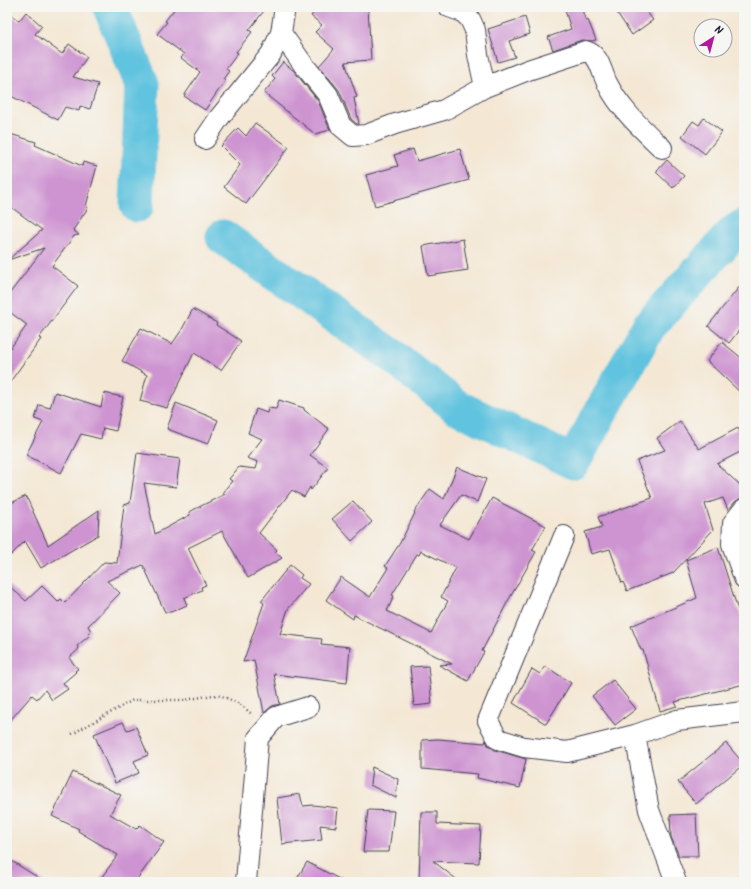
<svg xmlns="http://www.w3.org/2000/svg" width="751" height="889" font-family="Kalam,sans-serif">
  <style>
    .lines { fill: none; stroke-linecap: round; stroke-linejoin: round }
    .river { stroke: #61c3df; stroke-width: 35 }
    .building { fill: #ce94d1; fill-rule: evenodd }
    .minor-casing { stroke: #424052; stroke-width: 22 }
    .path { stroke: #424052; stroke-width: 2.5; stroke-dasharray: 1 3; stroke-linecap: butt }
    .minor { stroke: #fff; stroke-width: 20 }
  </style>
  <rect width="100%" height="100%" fill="#f6f6f2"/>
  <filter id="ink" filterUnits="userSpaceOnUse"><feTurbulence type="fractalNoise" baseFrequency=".025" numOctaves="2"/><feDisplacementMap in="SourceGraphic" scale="8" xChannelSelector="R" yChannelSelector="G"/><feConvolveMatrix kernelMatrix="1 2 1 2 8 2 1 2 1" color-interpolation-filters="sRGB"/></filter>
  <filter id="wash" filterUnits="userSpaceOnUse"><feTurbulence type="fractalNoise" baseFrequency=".012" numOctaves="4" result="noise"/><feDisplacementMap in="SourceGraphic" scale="16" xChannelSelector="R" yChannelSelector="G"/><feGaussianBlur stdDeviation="0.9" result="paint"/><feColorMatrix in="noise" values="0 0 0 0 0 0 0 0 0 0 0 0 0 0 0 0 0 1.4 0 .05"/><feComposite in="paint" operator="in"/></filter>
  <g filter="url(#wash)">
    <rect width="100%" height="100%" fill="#f4e8d5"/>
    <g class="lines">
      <!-- river -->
      <path class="river" d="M 110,7 L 142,84 L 137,205
        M 223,237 L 391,355 L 457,407 L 573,462 L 649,326 L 734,232 L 744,226"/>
    </g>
    <g id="blocks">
      <!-- building -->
      <path class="building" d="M 176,7 L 267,7 L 249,30 L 252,32 L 236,52 L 238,53 L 226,69 L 229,71 L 223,79 L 225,81 L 205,110 L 184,96 L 200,72 L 181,58 L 184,54 L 157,34 L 167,22 L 165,21 Z
        M 318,7 L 368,7 L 371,60 L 345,62 L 357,97 L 354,98 L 359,124 L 357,124 L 351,119 L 339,90 L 319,66 L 334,49 L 315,32 L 322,25 L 311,16 Z
        M 564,7 L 581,7 L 586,21 L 588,20 L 596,40 L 592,41 L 582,40 L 553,50 L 548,37 L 571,29 Z
        M 613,7 L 643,7 L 653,20 L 632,35 Z
        M 7,12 L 19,21 L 26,12 L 42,26 L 35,34 L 62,54 L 69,44 L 87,57 L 73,77 L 98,84 L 90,109 L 80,106 L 79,111 L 65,107 L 58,120 L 7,94 Z
        M 525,17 L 530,34 L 509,41 L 515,57 L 498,62 L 488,29 Z
        M 283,62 L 294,71 L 318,101 L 330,130 L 315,134 L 264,93 L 275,79 L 272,76 Z
        M 704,118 L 722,132 L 705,154 L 682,136 L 693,121 L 699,125 Z
        M 255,123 L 289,147 L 246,204 L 224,187 L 240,165 L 221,146 L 238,128 L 246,136 Z
        M 7,133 L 36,142 L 35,145 L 82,166 L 83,162 L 97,166 L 86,206 L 88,208 L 73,230 L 79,235 L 74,236 L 52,266 L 78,286 L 39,338 L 41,339 L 7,386 L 7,353 L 27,325 L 7,310 L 7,297 L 44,248 L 8,260 L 42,230 L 7,204 Z
        M 413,149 L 417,161 L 460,149 L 469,180 L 375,206 L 366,175 L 398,166 L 394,155 Z
        M 667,160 L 684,176 L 673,188 L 656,172 Z
        M 463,239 L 468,270 L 428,276 L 423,246 Z
        M 744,281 L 744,324 L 729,343 L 708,326 Z
        M 193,309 L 217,323 L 216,325 L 241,341 L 221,370 L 194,353 L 167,408 L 140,401 L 147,375 L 122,361 L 141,328 L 172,344 L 181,331 Z
        M 722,342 L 744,360 L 744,396 L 707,361 Z
        M 55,392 L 101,407 L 104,393 L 123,397 L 116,431 L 103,428 L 101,439 L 81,434 L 61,473 L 26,455 L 43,422 L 35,419 L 39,405 L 50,408 Z
        M 279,400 L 304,408 L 304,410 L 329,429 L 310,455 L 328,468 L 311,490 L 310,487 L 304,497 L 292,490 L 259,533 L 277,550 L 275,552 L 282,558 L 248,578 L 222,531 L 188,548 L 206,585 L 201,587 L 202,590 L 184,598 L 187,605 L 171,612 L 165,612 L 143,565 L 107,581 L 120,593 L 88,626 L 91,631 L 88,633 L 90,635 L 77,646 L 79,649 L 69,658 L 78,669 L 75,671 L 76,672 L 63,683 L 68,689 L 52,700 L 45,690 L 37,699 L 32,695 L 7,724 L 7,584 L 26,601 L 42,586 L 58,602 L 61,599 L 65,603 L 104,562 L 117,563 L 124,505 L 130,503 L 137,453 L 180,459 L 176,487 L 144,483 L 155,534 L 190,515 L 189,512 L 225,494 L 222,493 L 232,481 L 229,479 L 239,467 L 256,469 L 258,462 L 247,458 L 262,439 L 248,433 L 256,409 L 267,413 L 268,408 L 276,409 Z
        M 176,403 L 218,420 L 208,444 L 167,429 Z
        M 680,421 L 699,449 L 738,428 L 744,439 L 744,450 L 717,464 L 744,489 L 744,496 L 735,502 L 728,510 L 723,498 L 705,504 L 713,530 L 673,573 L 627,591 L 623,582 L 622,583 L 610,549 L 591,554 L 585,532 L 602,527 L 598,517 L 652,498 L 637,461 L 665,450 L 657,438 Z
        M 457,467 L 486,479 L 477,502 L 461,495 L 440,525 L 469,539 L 492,498 L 546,526 L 532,550 L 536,552 L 508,601 L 482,651 L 484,652 L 468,681 L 439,665 L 452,664 L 354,615 L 353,619 L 326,600 L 341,577 L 370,597 L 388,568 L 385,566 L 400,543 L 415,513 L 414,512 L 430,489 L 444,499 ZM 421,551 L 456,568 L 441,597 L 448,601 L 431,633 L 387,611 L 394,596 L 392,595 L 417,554 L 419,555 Z
        M 26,496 L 48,545 L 99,510 L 98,535 L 41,568 L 25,541 L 7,559 L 7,505 Z
        M 353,501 L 372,522 L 352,541 L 332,519 Z
        M 718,547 L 737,607 L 744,622 L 744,684 L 675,702 L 677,706 L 660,711 L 643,650 L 641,650 L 631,626 L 697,598 L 686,560 Z
        M 290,565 L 302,575 L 300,578 L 309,584 L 288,609 L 280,634 L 322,639 L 321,644 L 350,647 L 347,683 L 274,674 L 280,704 L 272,706 L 264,713 L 254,660 L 243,662 L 264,603 L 261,601 Z
        M 428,666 L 432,704 L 414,706 L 410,667 Z
        M 545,666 L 571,683 L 546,724 L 513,703 L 532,669 L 540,674 Z
        M 613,680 L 636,709 L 615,725 L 592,696 Z
        M 123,722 L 127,730 L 136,727 L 148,755 L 134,761 L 139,773 L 115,783 L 94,734 Z
        M 438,739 L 485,743 L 486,740 L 488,745 L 495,750 L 526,759 L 520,788 L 477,778 L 478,774 L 422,769 L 422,740 Z
        M 726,743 L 744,764 L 696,804 L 678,782 Z
        M 372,767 L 398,779 L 396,798 L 370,785 Z
        M 73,772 L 121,795 L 110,814 L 136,829 L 140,825 L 164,842 L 135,882 L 98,882 L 118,855 L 78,831 L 79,829 L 52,816 Z
        M 300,794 L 303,806 L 313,805 L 338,808 L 336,827 L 320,825 L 322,840 L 282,844 L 277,798 Z
        M 368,810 L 394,811 L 389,852 L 363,852 Z
        M 421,812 L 437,812 L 437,824 L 481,826 L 479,863 L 433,861 L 460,882 L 419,882 Z
        M 696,814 L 698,856 L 679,856 L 671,837 L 670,815 Z
        M 7,858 L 45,882 L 7,882 Z
        M 307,862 L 345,882 L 295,882 Z"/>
    </g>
  </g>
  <g filter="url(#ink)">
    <use href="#blocks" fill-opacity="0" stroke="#424052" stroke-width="1"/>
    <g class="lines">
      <!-- minor casing -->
      <g class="minor-casing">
        <path id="minor" d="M 449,7 L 463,12 L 470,19 L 475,30 L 478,55 L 485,87
          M 281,33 L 303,64 L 328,95 L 341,126 L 353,136 L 366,135 L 395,124 L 444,110 L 485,87 L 528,70 L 586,51 C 600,55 601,71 607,83 C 620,109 641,128 662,148
          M 205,139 L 219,118 L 271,54 L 281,33 L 285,7
          M 744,509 L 733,523 L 732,544 L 744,578
          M 564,536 L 488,721 L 498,739 L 524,747 L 567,752 L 635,735
          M 246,882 L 258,738 L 276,717 L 308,707
          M 676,882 L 649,810 L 635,735 L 677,720 L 744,712"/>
      </g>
      <!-- path -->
      <path class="path" d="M 72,734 L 133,700 L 185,700 L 213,695 L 222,696 L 240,704 L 253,715"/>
      <!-- minor -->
      <use href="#minor" class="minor"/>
    </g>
  </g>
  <!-- margin -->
  <rect width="751" height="889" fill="none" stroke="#f6f6f2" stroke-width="24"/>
  <!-- north arrow -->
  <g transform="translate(713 38) rotate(36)"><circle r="19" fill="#f6f6f2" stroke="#a1a1a9"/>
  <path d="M0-3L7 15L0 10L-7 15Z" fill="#b5179e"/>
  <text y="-6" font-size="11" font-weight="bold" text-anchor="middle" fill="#22223b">N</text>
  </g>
</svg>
